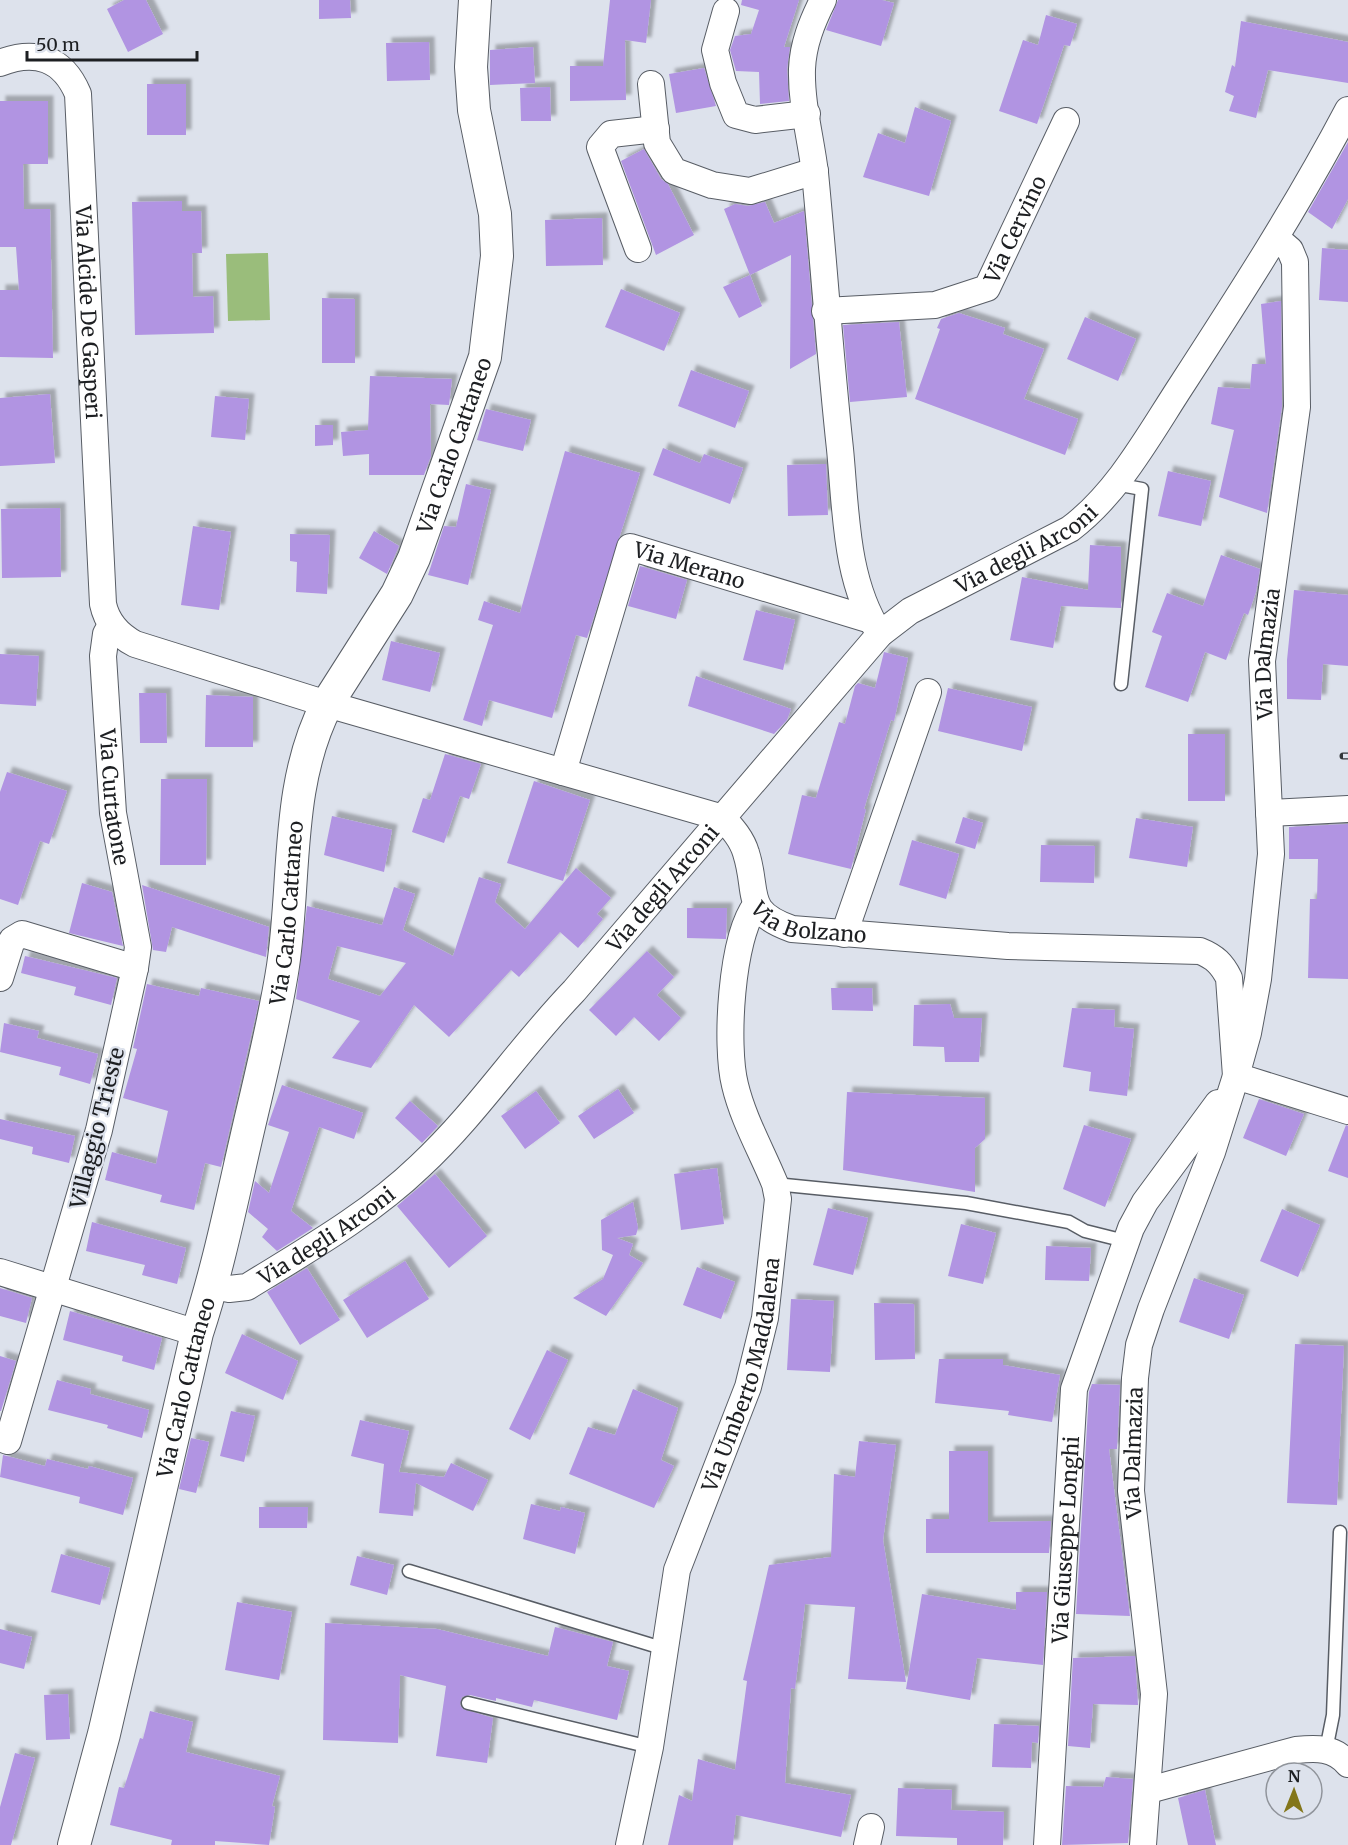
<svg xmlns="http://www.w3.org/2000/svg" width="1348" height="1845" font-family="Merriweather,serif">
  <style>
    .green { fill: #9abd7b }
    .building { fill: #b194e2; fill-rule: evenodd; filter: url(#shadow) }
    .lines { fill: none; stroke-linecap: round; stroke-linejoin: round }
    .service-casing { stroke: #585d65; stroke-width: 15 }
    .minor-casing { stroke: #585d65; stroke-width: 28 }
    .tertiary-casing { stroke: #585d65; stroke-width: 34 }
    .service { stroke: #fff; stroke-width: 12 }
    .minor { stroke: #fff; stroke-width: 26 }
    .tertiary { stroke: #fff; stroke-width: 32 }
    .rail-casing { stroke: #33363a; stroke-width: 7 }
    .rail { stroke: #dde2ec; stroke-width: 4.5; stroke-dasharray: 14; stroke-linecap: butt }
    .labels { text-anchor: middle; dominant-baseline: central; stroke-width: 4.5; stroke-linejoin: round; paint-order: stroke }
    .street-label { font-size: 21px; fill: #1d1f22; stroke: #dde2ec }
  </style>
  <defs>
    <filter id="shadow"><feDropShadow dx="5.5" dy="-5.5" stdDeviation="1.5" flood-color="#0004"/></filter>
  </defs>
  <rect width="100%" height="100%" fill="#dde2ec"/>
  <!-- green -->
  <path class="green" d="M 268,253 L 270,320 L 228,321 L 226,254 Z"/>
  <!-- building -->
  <path class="building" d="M 124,0 L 146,0 L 163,34 L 128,52 L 107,9 Z
    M 319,0 L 350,0 L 351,18 L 319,19 Z
    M 610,0 L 651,0 L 646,43 L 625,40 L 626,100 L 570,101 L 570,66 L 603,66 Z
    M 742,0 L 799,0 L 784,47 L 790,47 L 787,69 L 789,101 L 760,104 L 759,72 L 736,71 L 730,50 L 735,36 L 751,34 L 759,10 L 741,5 Z
    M 838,0 L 882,0 L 894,3 L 881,46 L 826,30 Z
    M 1046,15 L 1077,24 L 1070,46 L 1064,45 L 1037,124 L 999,111 L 1023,40 L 1038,45 Z
    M 1241,21 L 1348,42 L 1348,83 L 1268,70 L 1256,118 L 1229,111 L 1234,96 L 1225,92 L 1232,65 L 1235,67 Z
    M 429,42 L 430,80 L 387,81 L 386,43 Z
    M 533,47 L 535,83 L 490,85 L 490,50 Z
    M 704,68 L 716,106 L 676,113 L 669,74 Z
    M 147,84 L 186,84 L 186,135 L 147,135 Z
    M 550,87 L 551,121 L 521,121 L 520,88 Z
    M 0,101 L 48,101 L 48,164 L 23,164 L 24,209 L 50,209 L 53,358 L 0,357 L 0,290 L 19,290 L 16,247 L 0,247 Z
    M 915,107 L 951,121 L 929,196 L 863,177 L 878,133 L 905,143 Z
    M 1348,142 L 1348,199 L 1332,229 L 1308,212 Z
    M 644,149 L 661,179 L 668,184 L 694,235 L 656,255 L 621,161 Z
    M 182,201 L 182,211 L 201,211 L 202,253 L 192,253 L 193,297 L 213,296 L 214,333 L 135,335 L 132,202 Z
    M 765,202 L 774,223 L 804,211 L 816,354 L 790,369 L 791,255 L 750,275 L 724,209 L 735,204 L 748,206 Z
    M 602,218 L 603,265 L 546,266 L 545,220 Z
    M 1322,248 L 1348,250 L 1348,302 L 1319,300 Z
    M 750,275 L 762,306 L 739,318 L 723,287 Z
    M 621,289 L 680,313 L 664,351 L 605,327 Z
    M 322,298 L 355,299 L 355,363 L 322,363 Z
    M 1281,301 L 1282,406 L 1267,513 L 1219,497 L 1234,430 L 1211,424 L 1218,387 L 1250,389 L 1252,364 L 1266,364 L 1261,304 Z
    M 959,313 L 1005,328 L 1003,334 L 1044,349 L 1024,399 L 1078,419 L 1065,455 L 915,399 L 940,329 L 937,328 L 941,319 Z
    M 1085,317 L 1136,339 L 1118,381 L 1067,359 Z
    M 899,322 L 907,397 L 850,402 L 843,325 Z
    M 691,370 L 749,391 L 735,428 L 678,406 Z
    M 370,376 L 452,379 L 449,405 L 430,404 L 431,456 L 424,475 L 369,475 L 369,454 L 343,456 L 341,432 L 368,430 Z
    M 50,394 L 55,463 L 0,466 L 0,398 Z
    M 215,396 L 249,399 L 245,440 L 211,437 Z
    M 486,409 L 531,420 L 523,451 L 477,440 Z
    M 315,425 L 333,425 L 333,445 L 315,446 Z
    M 663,448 L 700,463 L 704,454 L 743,468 L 730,504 L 653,475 Z
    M 565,451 L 640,473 L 587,638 L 576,635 L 552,718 L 489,700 L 482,726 L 463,720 L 493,625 L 478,620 L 484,601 L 520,613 Z
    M 826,464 L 828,515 L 788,516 L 787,465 Z
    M 1168,471 L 1211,481 L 1201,526 L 1158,516 Z
    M 466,484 L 491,490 L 468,585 L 428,575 L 444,526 L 456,527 Z
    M 60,508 L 61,577 L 2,578 L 1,509 Z
    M 193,526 L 231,532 L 219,610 L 181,605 Z
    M 374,531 L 399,546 L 387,574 L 359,558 Z
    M 290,534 L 330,535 L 327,594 L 296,592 L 297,562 L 290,561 Z
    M 1090,545 L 1121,547 L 1121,608 L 1061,606 L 1053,648 L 1010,640 L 1022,577 L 1088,590 Z
    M 1221,555 L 1260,569 L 1256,592 L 1248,615 L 1244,613 L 1226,660 L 1205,652 L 1188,702 L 1145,687 L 1162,636 L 1152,632 L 1167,593 L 1203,606 Z
    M 640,566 L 687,580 L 676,619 L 628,606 Z
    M 1294,590 L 1348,595 L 1348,666 L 1323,664 L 1321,700 L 1287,699 L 1287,660 Z
    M 756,610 L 795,620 L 783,670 L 743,660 Z
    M 391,641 L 440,653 L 430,692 L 382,680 Z
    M 884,652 L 908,658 L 894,721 L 891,720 L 864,809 L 866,809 L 851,869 L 788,854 L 802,795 L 816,798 L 839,722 L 845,724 L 855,686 L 858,683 L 875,688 Z
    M 0,654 L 39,656 L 36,706 L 0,704 Z
    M 696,676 L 791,709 L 787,720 L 774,734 L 688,706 Z
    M 948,688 L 1032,707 L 1022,751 L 938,731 Z
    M 139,693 L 166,693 L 167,743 L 140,743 Z
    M 206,695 L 253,697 L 253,747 L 205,747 Z
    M 1188,734 L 1225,734 L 1225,801 L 1188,801 Z
    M 445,754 L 481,764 L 469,799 L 460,796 L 444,843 L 412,832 L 423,798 L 430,800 Z
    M 7,772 L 67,791 L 49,844 L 40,841 L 18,905 L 0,899 L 0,792 Z
    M 161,779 L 207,779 L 206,865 L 160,865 Z
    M 534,781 L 590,800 L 563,881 L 507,863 Z
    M 332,816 L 392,830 L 384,872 L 324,855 Z
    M 963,817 L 983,823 L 975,849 L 955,843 Z
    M 1136,818 L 1193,827 L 1187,867 L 1129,858 Z
    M 1348,824 L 1348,979 L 1308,978 L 1310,899 L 1317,899 L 1318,859 L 1289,859 L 1289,827 Z
    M 912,840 L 959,854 L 946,899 L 899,885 Z
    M 1041,845 L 1095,846 L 1094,883 L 1040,882 Z
    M 576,868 L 611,898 L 597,914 L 603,919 L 578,948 L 560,932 L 519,977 L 511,970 L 449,1037 L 414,1005 L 371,1068 L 332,1058 L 360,1021 L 296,999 L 307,906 L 382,925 L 394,887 L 415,894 L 403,930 L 453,956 L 479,877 L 501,884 L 495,902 L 525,929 ZM 337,946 L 406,963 L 380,996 L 328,979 Z
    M 82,883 L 112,892 L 123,946 L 69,933 Z
    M 142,885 L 269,927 L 266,957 L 172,927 L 166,952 L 153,950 Z
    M 687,908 L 727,908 L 726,939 L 687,938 Z
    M 647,951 L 674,977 L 657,995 L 681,1018 L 659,1041 L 634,1017 L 616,1036 L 589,1010 Z
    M 25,956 L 117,978 L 111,1005 L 74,995 L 76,987 L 21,973 Z
    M 147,984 L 199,996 L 201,988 L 259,1001 L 221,1167 L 205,1163 L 194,1210 L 160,1202 L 162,1195 L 105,1180 L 112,1152 L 156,1164 L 168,1111 L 123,1098 L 137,1049 L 133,1048 Z
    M 831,988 L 872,988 L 873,1011 L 832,1010 Z
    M 950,1004 L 954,1018 L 982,1018 L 979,1062 L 945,1062 L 944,1047 L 913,1046 L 914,1005 Z
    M 1072,1008 L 1115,1010 L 1114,1027 L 1134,1029 L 1127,1096 L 1089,1091 L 1091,1072 L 1063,1067 Z
    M 4,1023 L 39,1031 L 37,1038 L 98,1054 L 90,1084 L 59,1075 L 61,1067 L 0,1052 Z
    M 282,1085 L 363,1113 L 354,1139 L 319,1127 L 291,1211 L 313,1228 L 277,1251 L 262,1237 L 268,1229 L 248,1212 L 255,1181 L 269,1193 L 289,1132 L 268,1125 Z
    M 618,1089 L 634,1113 L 594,1139 L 578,1116 Z
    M 536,1091 L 560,1123 L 525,1149 L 501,1116 Z
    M 847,1092 L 985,1098 L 985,1139 L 975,1148 L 975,1192 L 843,1170 Z
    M 1259,1099 L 1304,1114 L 1286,1156 L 1243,1138 Z
    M 410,1101 L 438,1126 L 422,1143 L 395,1118 Z
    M 0,1119 L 75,1136 L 69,1163 L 32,1154 L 33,1147 L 0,1139 Z
    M 1084,1125 L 1131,1139 L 1105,1207 L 1063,1189 Z
    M 1346,1125 L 1348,1126 L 1348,1178 L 1328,1171 Z
    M 717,1168 L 724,1224 L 681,1230 L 674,1174 Z
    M 435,1174 L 487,1236 L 449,1268 L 397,1206 Z
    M 633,1202 L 638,1228 L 636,1235 L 617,1238 L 633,1244 L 629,1255 L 643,1263 L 606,1316 L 573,1298 L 603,1279 L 613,1255 L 602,1250 L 601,1220 Z
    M 828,1208 L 868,1218 L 853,1275 L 813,1265 Z
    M 1282,1209 L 1320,1225 L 1298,1277 L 1260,1261 Z
    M 92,1222 L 186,1248 L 177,1284 L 142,1275 L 145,1265 L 86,1251 Z
    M 961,1224 L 996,1233 L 983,1284 L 948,1276 Z
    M 1046,1246 L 1091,1248 L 1089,1281 L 1045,1280 Z
    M 405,1261 L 429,1299 L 367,1338 L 343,1300 Z
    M 697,1267 L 735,1282 L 721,1319 L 683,1305 Z
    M 307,1268 L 340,1320 L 300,1345 L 267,1292 Z
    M 1194,1278 L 1244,1295 L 1229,1339 L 1179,1322 Z
    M 0,1288 L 32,1298 L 26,1323 L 0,1316 Z
    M 791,1299 L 834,1301 L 830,1372 L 787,1370 Z
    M 874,1303 L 914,1304 L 915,1359 L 875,1360 Z
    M 70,1311 L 162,1338 L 154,1370 L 122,1361 L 123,1356 L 63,1340 Z
    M 242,1334 L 298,1361 L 283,1400 L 225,1373 Z
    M 1295,1344 L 1344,1346 L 1337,1505 L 1287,1503 Z
    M 547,1350 L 568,1360 L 530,1440 L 509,1429 Z
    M 0,1356 L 16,1361 L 1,1411 L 0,1411 Z
    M 939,1359 L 1003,1359 L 1003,1365 L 1060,1375 L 1052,1422 L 1008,1415 L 1009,1411 L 935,1403 Z
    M 57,1380 L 91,1389 L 90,1394 L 149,1410 L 142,1438 L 107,1428 L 108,1425 L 48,1410 Z
    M 1092,1384 L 1120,1385 L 1117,1449 L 1109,1449 L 1130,1616 L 1076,1614 L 1089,1392 Z
    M 633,1389 L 678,1408 L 661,1460 L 674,1466 L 654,1508 L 569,1474 L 588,1427 L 615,1435 Z
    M 231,1411 L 255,1416 L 244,1462 L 220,1456 Z
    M 360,1420 L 409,1431 L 399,1472 L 444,1477 L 451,1463 L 488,1480 L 473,1511 L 416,1483 L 413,1516 L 379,1513 L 384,1464 L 351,1456 Z
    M 191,1438 L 209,1442 L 196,1493 L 179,1489 Z
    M 859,1441 L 896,1445 L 883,1540 L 906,1682 L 848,1679 L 855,1607 L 805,1604 L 795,1689 L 791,1688 L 785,1783 L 851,1795 L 841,1837 L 736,1815 L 733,1845 L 668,1845 L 679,1795 L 692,1801 L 698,1759 L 735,1770 L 747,1681 L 743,1680 L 769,1565 L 831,1557 L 834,1474 L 855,1477 Z
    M 949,1451 L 988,1451 L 988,1522 L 1051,1521 L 1049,1553 L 926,1553 L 926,1519 L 949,1519 Z
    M 3,1455 L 45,1466 L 47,1459 L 88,1469 L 89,1466 L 133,1478 L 123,1515 L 79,1503 L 80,1497 L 0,1477 Z
    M 531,1504 L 560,1511 L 561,1507 L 585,1513 L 575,1554 L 523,1539 Z
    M 259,1507 L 308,1507 L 307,1528 L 259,1528 Z
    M 61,1554 L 110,1568 L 100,1605 L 51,1592 Z
    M 357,1556 L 394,1565 L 387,1595 L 350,1585 Z
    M 1016,1592 L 1047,1592 L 1043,1665 L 977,1658 L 970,1700 L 906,1689 L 922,1594 L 1016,1610 Z
    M 237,1602 L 292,1612 L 279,1680 L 225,1670 Z
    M 325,1623 L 437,1629 L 548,1656 L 555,1627 L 613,1642 L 607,1666 L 629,1671 L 617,1720 L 534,1700 L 532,1707 L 496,1698 L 496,1701 L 470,1695 L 462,1697 L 460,1705 L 463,1709 L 493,1718 L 487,1763 L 436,1756 L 446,1686 L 400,1675 L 398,1743 L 323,1740 Z
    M 0,1629 L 32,1637 L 24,1669 L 0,1663 Z
    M 1135,1656 L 1138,1705 L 1093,1704 L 1090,1748 L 1068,1746 L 1073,1658 Z
    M 68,1694 L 70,1739 L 46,1740 L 44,1695 Z
    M 150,1711 L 193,1722 L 186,1752 L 280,1776 L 272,1806 L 275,1807 L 269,1845 L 215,1841 L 215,1845 L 171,1845 L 172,1840 L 110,1825 L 119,1787 L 124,1788 L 140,1738 L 143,1739 Z
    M 994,1724 L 1039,1726 L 1038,1743 L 1032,1742 L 1031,1768 L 992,1767 Z
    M 15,1753 L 35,1758 L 11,1845 L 0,1845 L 0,1807 Z
    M 1106,1777 L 1133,1779 L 1128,1843 L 1062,1845 L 1066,1786 L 1103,1787 Z
    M 898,1788 L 952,1790 L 951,1810 L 1004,1812 L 1003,1845 L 957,1845 L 957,1838 L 896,1836 Z
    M 1205,1790 L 1216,1845 L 1188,1845 L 1178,1798 Z"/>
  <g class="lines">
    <!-- service casing -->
    <g class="service-casing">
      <path id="service" d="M 1115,484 L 1142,489 L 1121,684
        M 775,1184 L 966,1203 L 1069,1222 L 1085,1231 L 1125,1241
        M 409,1571 L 665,1649
        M 468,1703 L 650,1747
        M 1326,1750 L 1333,1715 L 1340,1532"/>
    </g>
    <!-- minor casing -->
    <g class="minor-casing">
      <g id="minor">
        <path d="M 823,0 C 812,22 803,44 802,69 C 801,104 811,139 815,173 C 824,265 830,357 840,449 C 846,510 845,581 880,634"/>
        <path d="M 726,11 L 715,50 L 723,83 L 736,115 L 755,120 L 807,114"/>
        <path id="s1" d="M 0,63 C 35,49 63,58 78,94 L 103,604 C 107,623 118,635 135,644 L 327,704 L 723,818 C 732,828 742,839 746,853 C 759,894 742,911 792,929 L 1008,946 L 1200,951 C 1215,957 1222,964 1229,978 L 1236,1076"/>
        <path d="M 651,84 L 657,143 L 674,171 L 712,185 L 750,191 L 815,171"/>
        <path d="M 638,249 L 600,147 L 611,134 L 656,129"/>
        <path id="s2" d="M 825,311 L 935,305 L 987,288 L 1066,121"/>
        <path id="s3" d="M 111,625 L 106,634 L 103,656 L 113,813 L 138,947 L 135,968"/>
        <path id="s4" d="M 563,772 L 630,547 L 871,620"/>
        <path d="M 1269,813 L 1348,809"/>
        <path d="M 844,934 L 928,692"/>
        <path d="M 0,978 L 12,940 L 22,934 L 135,968 L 99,1130 L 8,1441 L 0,1438"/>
        <path d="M 1236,1076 L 1348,1111"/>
        <path d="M 0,1272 L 197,1333"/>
        <path id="s5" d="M 213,1286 L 229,1289 L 247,1287 C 307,1250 369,1215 420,1166 C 477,1113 520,1047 574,991 L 880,634 L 910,611 L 1070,529 C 1118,493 1149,435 1181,386 C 1240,295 1298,205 1348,110"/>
        <path d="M 1149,1790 L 1296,1750 C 1316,1748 1334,1747 1348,1764"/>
        <path id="s6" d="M 629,1845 L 650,1747 L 677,1570 L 748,1387 L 765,1318 L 778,1199 L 775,1184 C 762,1152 743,1119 735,1085 C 725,1046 731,937 756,905"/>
        <path d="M 867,1845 L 871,1827"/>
        <path id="s7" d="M 1047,1845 L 1074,1389 L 1131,1228 L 1145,1202 L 1218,1103"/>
        <path id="s8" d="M 1143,1845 L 1154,1694 L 1131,1491 L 1135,1378 L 1139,1345 L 1151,1309 L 1212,1152 L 1236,1076 L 1248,1033 L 1258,979 L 1271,854 L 1262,661 L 1297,407 L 1295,262 L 1290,250 L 1276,238"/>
      </g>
    </g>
    <!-- tertiary casing -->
    <g class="tertiary-casing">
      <g id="tertiary">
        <path id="s9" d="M 74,1845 L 104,1734 L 197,1333 C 218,1269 231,1204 246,1139 C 259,1082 274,1025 283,966 C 296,879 285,785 327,704 L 397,594 L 414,558 L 485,357 L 497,256 L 495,214 L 474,110 L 471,67 L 475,0"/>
      </g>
    </g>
    <!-- service -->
    <use href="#service" class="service"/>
    <!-- minor -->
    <use href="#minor" class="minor"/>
    <!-- tertiary -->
    <use href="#tertiary" class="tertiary"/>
    <!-- rail casing -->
    <g class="rail-casing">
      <path id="rail" d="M 1343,756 L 1348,756"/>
    </g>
    <!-- rail -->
    <use href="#rail" class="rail"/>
  </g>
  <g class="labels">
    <!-- street labels -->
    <g class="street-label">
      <text stroke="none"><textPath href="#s2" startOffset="230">Via Cervino</textPath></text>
      <text stroke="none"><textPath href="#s1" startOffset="314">Via Alcide De Gasperi</textPath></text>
      <text stroke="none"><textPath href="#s9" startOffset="1461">Via Carlo Cattaneo</textPath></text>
      <text stroke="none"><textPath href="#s5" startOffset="1119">Via degli Arconi</textPath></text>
      <text stroke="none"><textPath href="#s4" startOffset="297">Via Merano</textPath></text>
      <text stroke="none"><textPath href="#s8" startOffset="1214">Via Dalmazia</textPath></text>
      <text stroke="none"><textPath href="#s3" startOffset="174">Via Curtatone</textPath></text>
      <text stroke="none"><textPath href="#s5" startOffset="615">Via degli Arconi</textPath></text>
      <text stroke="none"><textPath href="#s9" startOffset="957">Via Carlo Cattaneo</textPath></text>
      <text stroke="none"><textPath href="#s1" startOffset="1426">Via Bolzano</textPath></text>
      <text transform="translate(97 1128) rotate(-76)">Villaggio Trieste</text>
      <text stroke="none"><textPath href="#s5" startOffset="129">Via degli Arconi</textPath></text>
      <text stroke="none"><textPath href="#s6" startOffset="486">Via Umberto Maddalena</textPath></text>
      <text stroke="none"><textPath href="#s9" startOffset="471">Via Carlo Cattaneo</textPath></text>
      <text stroke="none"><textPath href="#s8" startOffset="394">Via Dalmazia</textPath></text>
      <text stroke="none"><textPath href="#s7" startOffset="306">Via Giuseppe Longhi</textPath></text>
    </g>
  </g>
  <!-- north arrow -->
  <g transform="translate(1294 1791) rotate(1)"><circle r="28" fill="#dde2ec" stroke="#90949b" stroke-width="1.5"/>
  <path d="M0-4.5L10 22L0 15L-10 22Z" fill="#83761a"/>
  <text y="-9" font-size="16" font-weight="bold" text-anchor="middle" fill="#1d1f22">N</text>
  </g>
  <!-- scale -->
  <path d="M27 51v9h170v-9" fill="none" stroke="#1d1f22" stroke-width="3"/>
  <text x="36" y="51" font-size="18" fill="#1d1f22" stroke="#dde2ec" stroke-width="4.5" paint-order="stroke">50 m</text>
</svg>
